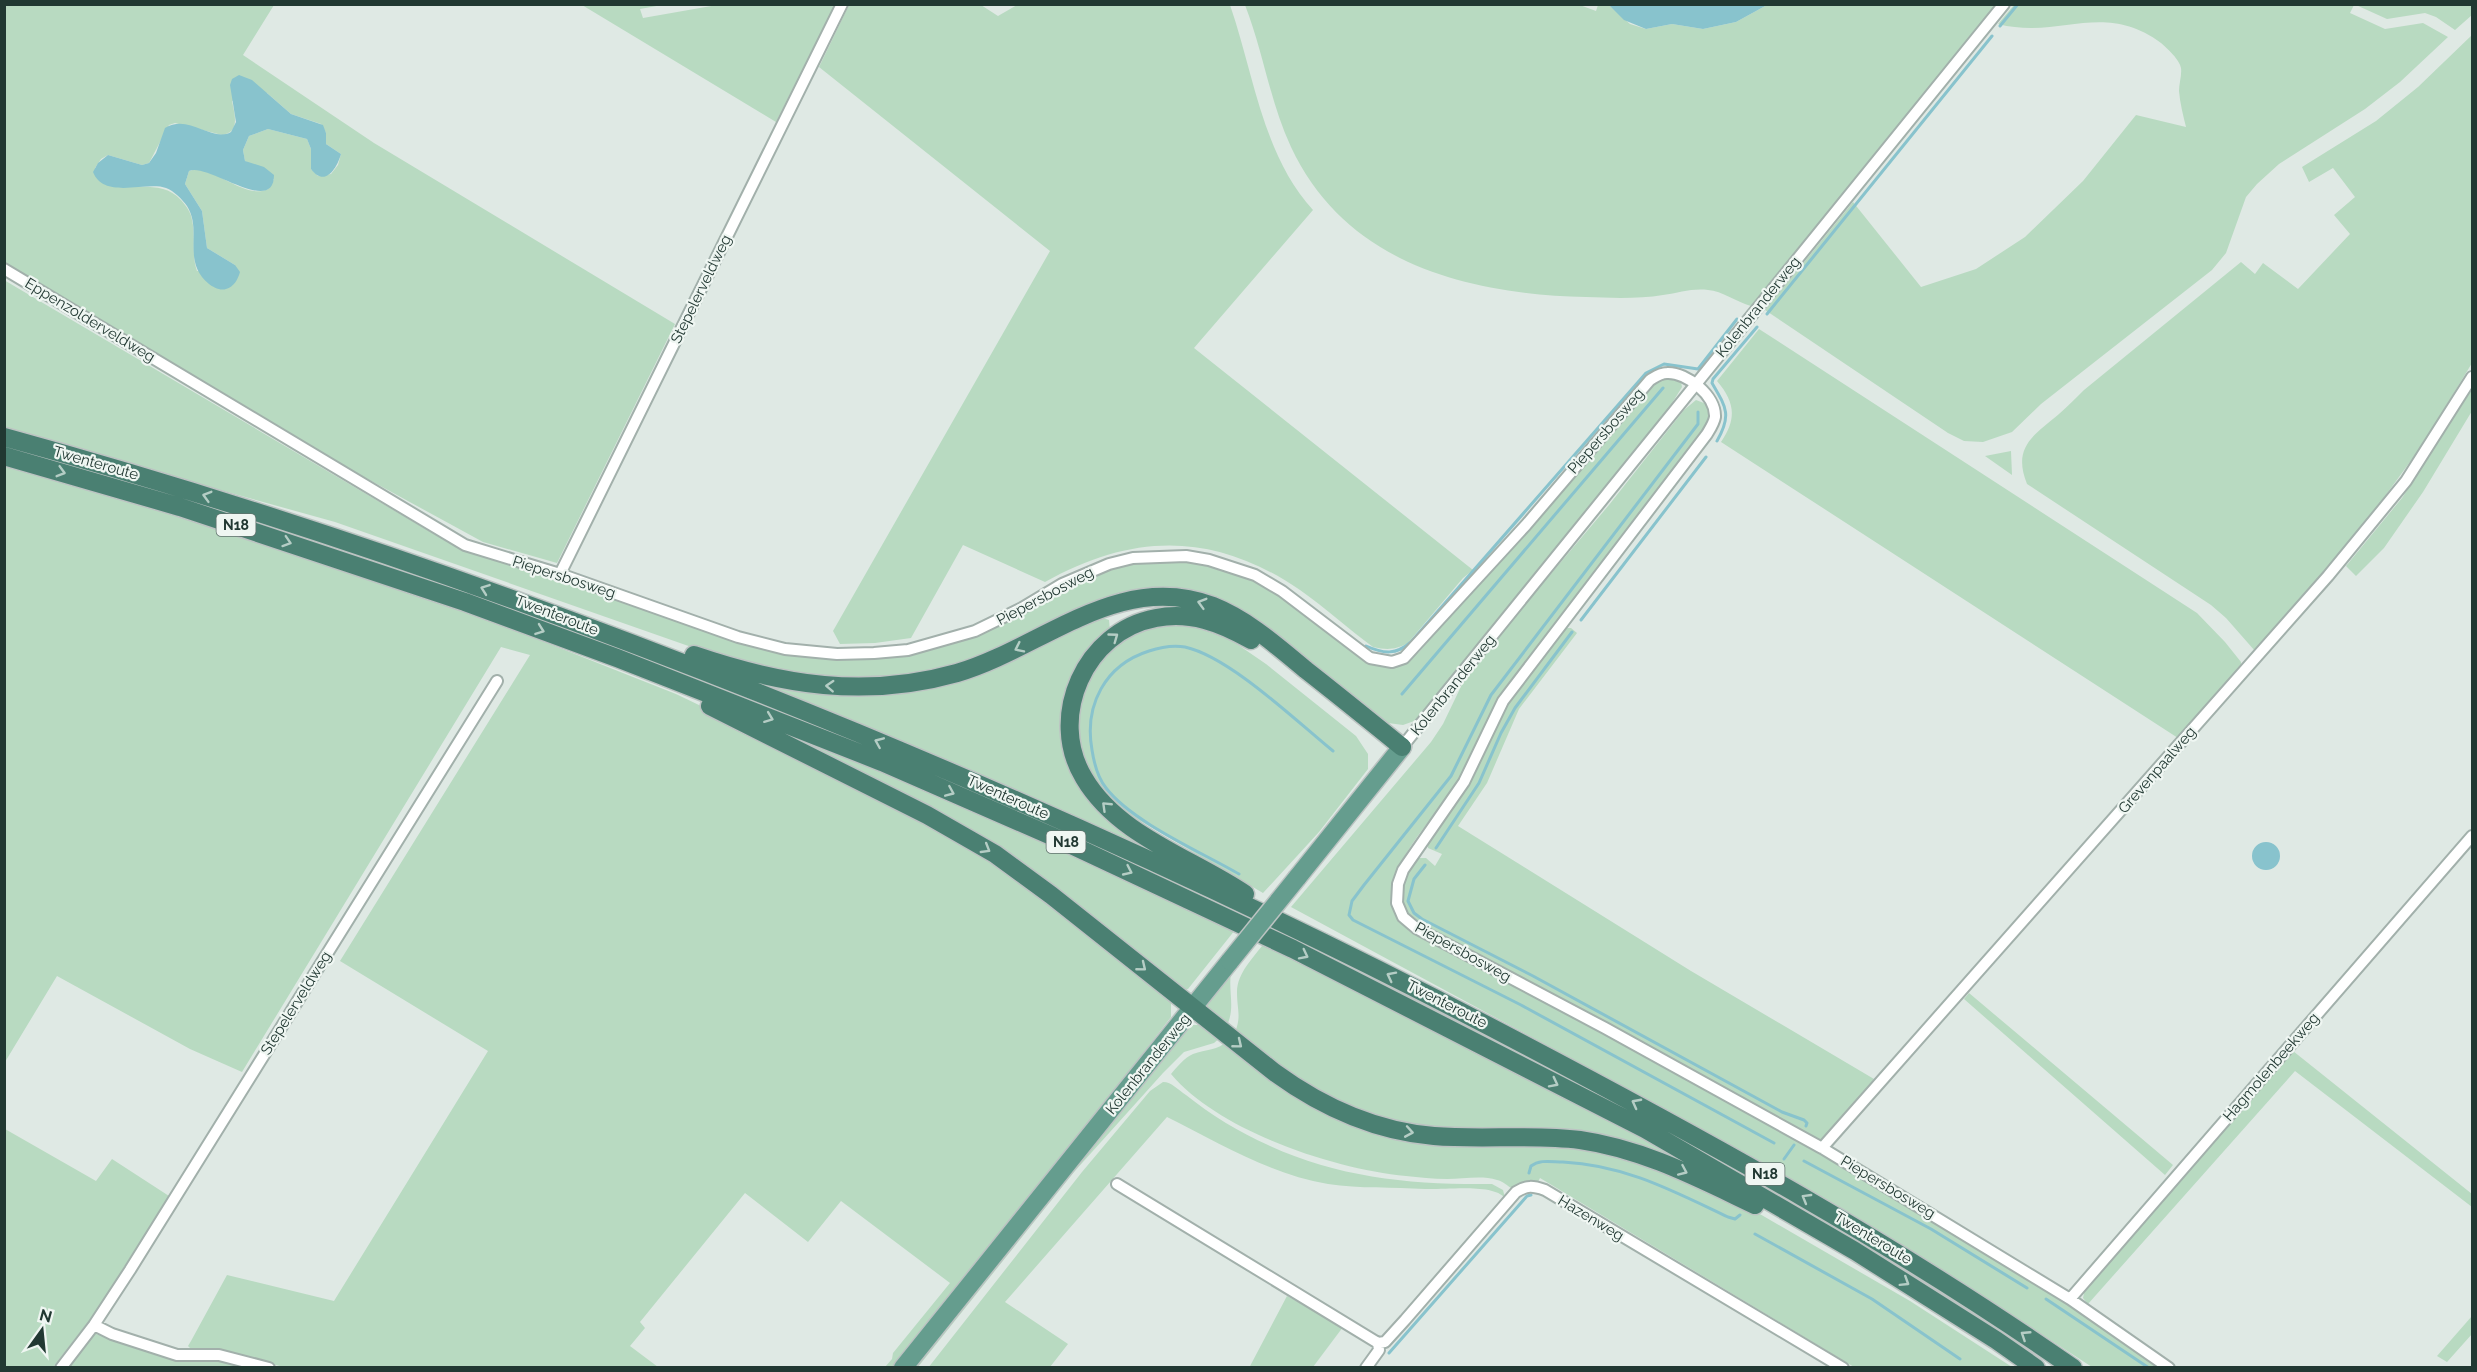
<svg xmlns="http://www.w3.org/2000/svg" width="2477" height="1372" font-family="Raleway,sans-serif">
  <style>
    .green { fill: #b8dac1; fill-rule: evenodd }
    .water { fill: #88c3cd }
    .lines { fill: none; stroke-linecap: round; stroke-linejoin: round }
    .stream { stroke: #88c3cd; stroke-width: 3 }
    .minor-casing { stroke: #a2b0ab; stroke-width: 14 }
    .primary-casing { stroke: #bcc3c2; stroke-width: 21 }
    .trunk-casing { stroke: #bcc3c2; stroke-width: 21 }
    .minor { stroke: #fff; stroke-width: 10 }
    .primary { stroke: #659d8e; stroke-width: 18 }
    .trunk { stroke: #4a8072; stroke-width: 18 }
    .primary-bridge-casing { stroke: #bcc3c2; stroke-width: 21; stroke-linecap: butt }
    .primary-bridge { stroke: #659d8e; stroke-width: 18 }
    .oneway { stroke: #b5cdc5 }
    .labels { text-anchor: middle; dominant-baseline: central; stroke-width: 4.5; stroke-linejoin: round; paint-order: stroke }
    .shield { fill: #eff6f2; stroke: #5f716c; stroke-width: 1.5 }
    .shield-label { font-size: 14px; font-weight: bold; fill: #213832 }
    .street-label { font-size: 15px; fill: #213832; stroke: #eff6f2 }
  </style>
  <rect width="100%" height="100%" fill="#dfe9e4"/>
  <!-- green -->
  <path class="green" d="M 1577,4 L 1596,11 L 1598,5 L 1609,5 L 1630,24 L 1646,29 L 1672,24 L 1703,29 L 1736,22 L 1767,5 L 1998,5 L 1751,306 C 1737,302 1722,291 1708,290 C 1692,288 1679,293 1663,295 C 1639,299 1611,298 1586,297 C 1467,294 1346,264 1291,147 C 1270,102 1263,51 1245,5 Z
    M 5,5 L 274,5 L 243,55 L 374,143 L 675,324 L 557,563 L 483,542 L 342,465 L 5,264 ZM 267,93 L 291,114 L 321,124 L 326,133 L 326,144 L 341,154 L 338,165 L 331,174 L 318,176 L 311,169 L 311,149 L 307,139 L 268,129 L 249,136 L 243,150 L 245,161 L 274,179 L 268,189 C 244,201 210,161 189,171 L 185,184 L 202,211 L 207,248 L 235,265 L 197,271 C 191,254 196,237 192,220 C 191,212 186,206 181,200 C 161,178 132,192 106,184 L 95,168 L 101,159 L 108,155 L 142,165 L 149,163 L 169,125 L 175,123 L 222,135 C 240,132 235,116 232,101 Z
    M 582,5 L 662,5 L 640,9 L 643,18 L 717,5 L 835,5 L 776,122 Z
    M 849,5 L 981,5 L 998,16 L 1017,5 L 1230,5 C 1254,74 1262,154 1313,210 L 1194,348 L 1473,570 L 1463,578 L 1408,643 C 1395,650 1387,650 1373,647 C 1348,629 1326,608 1300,590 C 1215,532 1134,532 1045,582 L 963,545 L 911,638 L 875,643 L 840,644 L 833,631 L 1050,251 L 819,67 Z
    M 2014,5 L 2354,5 L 2350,13 L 2385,29 L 2423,23 L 2448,37 L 2400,82 L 2365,109 L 2279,164 L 2257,184 L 2246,197 L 2226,253 L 2212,270 L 2041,404 L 2012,432 L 1983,442 L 1964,441 L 1948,433 L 1765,310 L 1853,202 L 1921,287 L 1976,269 L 2025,237 L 2083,181 L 2136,115 L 2186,127 C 2183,115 2180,103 2179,91 C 2179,84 2182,75 2181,68 C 2180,60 2167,48 2161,43 C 2103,0 2060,40 1998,24 Z
    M 2356,5 L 2472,5 L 2472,15 L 2455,30 L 2436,17 L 2425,13 L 2387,19 Z
    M 2472,35 L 2472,363 L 2423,444 L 2356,536 L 2255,651 L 2226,618 L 2211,605 L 2027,484 C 2012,447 2034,435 2059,414 C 2068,406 2076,398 2084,390 L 2241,262 L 2255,274 L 2263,263 L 2298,289 L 2350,234 L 2334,215 L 2355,197 L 2333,168 L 2309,182 L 2302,167 L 2376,121 L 2418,87 Z
    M 4,280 L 456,547 L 785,653 L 930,649 L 1112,566 L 1169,559 L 1198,563 L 1249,579 L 1287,600 L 1362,658 L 1406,661 L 1419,652 L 1650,387 L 1662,378 L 1676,379 L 1681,382 L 1682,387 L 1664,416 L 1472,655 L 1417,720 L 1403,725 L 1388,723 L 1374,714 L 1286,643 L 1143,592 L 993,652 L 943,669 L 869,682 L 757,670 L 335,522 L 5,430 Z
    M 1759,329 L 2197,613 L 2225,642 L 2241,662 L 2241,667 L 2178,738 L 1721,442 C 1737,419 1735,402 1717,381 Z
    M 2471,391 L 2472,411 L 2423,492 L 2384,548 L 2356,576 L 2346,566 L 2402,498 Z
    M 1696,400 L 1709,405 L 1711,416 L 1708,425 L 1500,699 C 1486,724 1477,752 1462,777 C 1442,810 1380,868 1394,908 C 1396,917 1403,924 1409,931 C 1666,1065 1922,1201 2160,1367 L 2092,1367 L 2009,1313 L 1836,1205 L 1700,1128 L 1291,907 L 1431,742 L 1443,724 L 1468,672 L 1609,505 L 1684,410 Z
    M 2011,451 L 2012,475 L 1985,456 Z
    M 5,463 L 93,488 L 436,599 L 676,694 L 751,730 L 993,857 L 1171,1001 L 1171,1017 L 984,1259 L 895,1367 L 885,1367 L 892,1359 L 893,1353 L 950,1283 L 841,1201 L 808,1242 L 745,1193 L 640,1322 L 645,1328 L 630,1346 L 658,1367 L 288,1368 L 223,1352 L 192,1350 L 188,1346 L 191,1341 L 227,1275 L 334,1301 L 488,1051 L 340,961 L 530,655 L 501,647 L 242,1072 L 190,1049 L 57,976 L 5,1062 Z
    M 1100,617 L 1109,620 L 1110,631 L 1087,657 L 1072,769 L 1155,848 L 1153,853 L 1023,793 L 763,685 L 764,682 L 886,691 Z
    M 1166,625 L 1195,627 L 1231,640 L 1266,664 L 1356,736 L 1368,754 L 1368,769 L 1319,832 L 1263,893 L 1125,812 L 1095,782 L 1081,750 L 1077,717 L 1084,688 L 1095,666 L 1113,646 L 1138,630 Z
    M 1566,628 L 1571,628 L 1577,633 L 1519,709 L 1487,783 L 1458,826 L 1691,971 L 1874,1079 L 1824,1139 L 1819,1142 L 1428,932 L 1405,913 C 1400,888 1404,878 1418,858 L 1426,858 L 1435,866 L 1442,854 L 1428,848 L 1428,842 L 1470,780 L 1501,711 L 1561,630 Z
    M 750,716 L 973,808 L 1235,930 L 1188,989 L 1182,990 L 1062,896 Z
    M 1265,942 L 1638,1136 L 1750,1199 L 1642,1150 L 1420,1130 L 1329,1101 L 1234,1035 C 1242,1016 1237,1011 1237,992 C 1237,973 1254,957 1265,942 Z
    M 1231,973 C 1228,992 1236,1009 1226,1027 L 1206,1005 Z
    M 1969,993 L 2173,1165 L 2165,1175 L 1964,999 Z
    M 1193,1025 L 1206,1025 L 1222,1036 L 1214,1043 L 1184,1052 L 1163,1073 L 1074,1172 L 918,1367 L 911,1368 L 1183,1031 Z
    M 1228,1040 L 1349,1119 L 1607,1150 L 1753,1210 L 1910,1301 L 2012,1367 L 1854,1367 L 1540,1178 L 1538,1182 L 1524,1182 L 1513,1189 C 1507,1186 1503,1181 1497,1180 C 1482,1175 1463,1179 1447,1179 C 1433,1179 1419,1177 1406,1176 C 1333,1169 1219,1131 1171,1074 C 1177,1067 1184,1058 1193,1054 C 1206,1049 1218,1051 1228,1040 Z
    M 2293,1051 L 2472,1194 L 2472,1207 L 2295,1071 L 2088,1304 L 2083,1298 L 2085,1289 Z
    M 1163,1082 C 1172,1082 1178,1090 1186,1095 C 1211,1115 1239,1132 1268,1145 C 1339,1178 1414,1185 1492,1184 L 1503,1190 L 1505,1198 C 1493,1183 1444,1190 1425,1189 C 1393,1187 1360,1189 1328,1184 C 1270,1174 1219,1143 1167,1117 L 1005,1302 L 1068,1344 L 1050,1367 L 928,1368 L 1082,1172 L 1150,1091 Z
    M 5,1129 L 96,1181 L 112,1159 L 169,1196 L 95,1313 L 53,1367 L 5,1367 Z
    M 1287,1296 L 1343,1327 L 1313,1367 L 1249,1368 Z
    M 2472,1316 L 2472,1334 L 2447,1362 L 2437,1356 Z
    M 93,1333 L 168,1357 L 222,1360 L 253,1368 L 66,1368 Z"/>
  <!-- water -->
  <path class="water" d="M 1700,4 L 1767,5 L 1736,22 L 1703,29 L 1672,24 L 1646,29 L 1624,20 L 1609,5 Z
    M 239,75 L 252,80 L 291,114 L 323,125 L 326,133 L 326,144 L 341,154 C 337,168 325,188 311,169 L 311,149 L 307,139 L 268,129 L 249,136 L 243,150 L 245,161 L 264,167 L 274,175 C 274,217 207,162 189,171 L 185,184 L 202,211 L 207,248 L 235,265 L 240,272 C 238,279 234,287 226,289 C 220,291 213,287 209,284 C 181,261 203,231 187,206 C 182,199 174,191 166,188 C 146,181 104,200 93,172 L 98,163 L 108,155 L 142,165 L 149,163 L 156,153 L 165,128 C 189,113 212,143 231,132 L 236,122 L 230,85 L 232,79 Z
    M2252 856a14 14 0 1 1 28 0a14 14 0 1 1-28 0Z"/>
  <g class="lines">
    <!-- stream -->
    <path class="stream" d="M 2000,26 L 2018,4
      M 1767,314 L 1992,36
      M 1698,412 L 1698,424 L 1491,695 L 1451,776 L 1364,885 L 1352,901 L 1349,915 L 1353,920 L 1521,1005 L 1774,1143
      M 1717,441 C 1732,415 1726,407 1712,383 L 1713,379 L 1757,327
      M 1581,620 L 1706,457
      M 1366,646 C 1384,654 1396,655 1411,642 L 1646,373 L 1664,364 L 1698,369 L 1737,319
      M 1402,694 L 1663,388
      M 1436,848 L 1479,783 L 1501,733 L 1515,708 L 1572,632
      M 1425,865 L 1414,879 L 1408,901 L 1414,913 L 1422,919 L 1533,976 L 1782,1112 L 1804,1120 L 1807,1123 L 1806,1126
      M 1239,874 C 1201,852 1132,822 1106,788 C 1098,778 1094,763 1092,750 C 1084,705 1105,665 1149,651 C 1161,647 1173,645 1185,647 C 1230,657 1296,721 1333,751
      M 1784,1159 L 1794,1145
      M 1804,1161 L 1931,1229 L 2027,1288
      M 1529,1173 L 1531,1166 C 1540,1159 1552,1162 1563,1162 C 1625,1165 1673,1191 1728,1217 L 1735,1219 L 1740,1215
      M 1755,1234 L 1872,1299 L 1960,1359
      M 2046,1299 L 2149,1368
      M 1389,1353 L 1527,1196 L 1531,1195"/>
    <!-- minor casing -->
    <g class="minor-casing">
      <path id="minor" d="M 4,269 L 465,545 L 560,574 L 738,637 L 785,649 L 837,654 L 874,653 L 908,650 L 975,631 L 1022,608 L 1062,584 L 1109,564 L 1133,558 L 1186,556 L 1209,560 L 1255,575 L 1282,591 L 1370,658 L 1392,662 L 1404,658 L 1526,525 L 1650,380 C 1655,377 1660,373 1667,373 C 1687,372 1716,396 1715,417 C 1714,423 1710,429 1707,434 L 1503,701 L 1464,782 L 1403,870 L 1398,884 L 1397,903 L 1403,917 L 1416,928 L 1605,1028 L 1822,1148 L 2070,1299 L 2169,1368
        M 560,574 L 842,4
        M 1402,747 L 2004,4
        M 1822,1148 L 2328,576 L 2406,481 L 2472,377
        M 1117,1184 L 1378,1343 L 1379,1350 L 1366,1368
        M 2070,1299 L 2472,836
        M 94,1325 L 112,1334 L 177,1355 L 219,1355 L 269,1368
        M 1378,1343 L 1385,1342 L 1405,1320 L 1516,1192 C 1527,1185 1533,1186 1545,1190 L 1843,1368
        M 61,1368 L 94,1325 L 130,1270 L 497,681"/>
    </g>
    <!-- primary casing -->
    <g class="primary-casing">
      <path id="primary" d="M 1297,878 L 1402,747
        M 903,1368 L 1230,961"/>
    </g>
    <!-- trunk casing -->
    <g class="trunk-casing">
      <path id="trunk" d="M 4,437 C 296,517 579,618 858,733 C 1084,827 1305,929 1521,1043 C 1711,1143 1897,1245 2073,1368
        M 4,456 L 180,507 L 465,602 L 617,658 L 882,762 L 1063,841 L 1293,949 L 1645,1129 L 1855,1251 L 1996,1340 L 2036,1368
        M 694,655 C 782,685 865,699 957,673 C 1042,648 1119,570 1213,606 C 1248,620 1277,646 1306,670 C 1338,695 1370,721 1402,747
        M 710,706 L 927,815 L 995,854 L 1051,895 L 1274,1072 C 1322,1107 1374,1131 1434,1136 C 1482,1140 1531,1134 1580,1140 C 1643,1149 1698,1178 1755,1205
        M 1245,894 C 1192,858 1118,836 1084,778 C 1047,717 1085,631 1156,618 C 1190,611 1221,623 1251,640"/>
    </g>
    <!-- minor -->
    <use href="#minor" class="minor"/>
    <!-- primary -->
    <use href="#primary" class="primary"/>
    <!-- trunk -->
    <use href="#trunk" class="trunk"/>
    <!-- primary-bridge casing -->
    <g class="primary-bridge-casing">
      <path id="primary-bridge" d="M 1230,961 L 1297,878"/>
    </g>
    <!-- primary-bridge -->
    <use href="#primary-bridge" class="primary-bridge"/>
  </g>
  <!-- one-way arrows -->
  <defs><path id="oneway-chevron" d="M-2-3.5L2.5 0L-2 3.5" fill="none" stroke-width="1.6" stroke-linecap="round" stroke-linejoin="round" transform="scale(1.5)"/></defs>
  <g class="oneway">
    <use href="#oneway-chevron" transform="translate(61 472) rotate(16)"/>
    <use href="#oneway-chevron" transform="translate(207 496) rotate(-164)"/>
    <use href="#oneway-chevron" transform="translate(287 542) rotate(18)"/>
    <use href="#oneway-chevron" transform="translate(485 589) rotate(-160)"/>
    <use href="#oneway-chevron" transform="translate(1202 603) rotate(-164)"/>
    <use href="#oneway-chevron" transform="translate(540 630) rotate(20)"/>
    <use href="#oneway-chevron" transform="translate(1114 637) rotate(-36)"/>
    <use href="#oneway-chevron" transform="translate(1019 648) rotate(154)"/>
    <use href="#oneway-chevron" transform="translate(830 686) rotate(-177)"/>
    <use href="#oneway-chevron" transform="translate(769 718) rotate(21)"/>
    <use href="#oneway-chevron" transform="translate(879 742) rotate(-157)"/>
    <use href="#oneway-chevron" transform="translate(950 792) rotate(23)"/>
    <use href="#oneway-chevron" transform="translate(1106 806) rotate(-136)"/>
    <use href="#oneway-chevron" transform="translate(986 849) rotate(31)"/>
    <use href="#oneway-chevron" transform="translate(1128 871) rotate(25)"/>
    <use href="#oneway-chevron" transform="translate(1304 955) rotate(27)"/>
    <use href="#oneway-chevron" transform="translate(1142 967) rotate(39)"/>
    <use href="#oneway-chevron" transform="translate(1391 976) rotate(-153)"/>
    <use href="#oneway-chevron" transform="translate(1238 1044) rotate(39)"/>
    <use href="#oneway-chevron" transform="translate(1554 1083) rotate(27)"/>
    <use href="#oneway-chevron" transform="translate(1636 1103) rotate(-152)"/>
    <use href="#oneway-chevron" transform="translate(1409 1132) rotate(10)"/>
    <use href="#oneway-chevron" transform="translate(1683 1171) rotate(24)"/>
    <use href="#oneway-chevron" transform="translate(1806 1198) rotate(-150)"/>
    <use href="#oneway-chevron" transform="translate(1905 1282) rotate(32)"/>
    <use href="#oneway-chevron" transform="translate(2025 1335) rotate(-147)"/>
  </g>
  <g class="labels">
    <!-- shield labels -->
    <g class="shield">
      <rect x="216.5" y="514" width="39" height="22" rx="4.5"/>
      <rect x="1046.5" y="831" width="39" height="22" rx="4.5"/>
      <rect x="1745.5" y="1163" width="39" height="22" rx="4.5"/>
    </g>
    <g class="shield-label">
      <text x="236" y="525">N18</text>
      <text x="1066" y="842">N18</text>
      <text x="1765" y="1174">N18</text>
    </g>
    <!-- street labels -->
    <g class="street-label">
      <text transform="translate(701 289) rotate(-64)">Stepelerveldweg</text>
      <text transform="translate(1758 307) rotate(-51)">Kolenbranderweg</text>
      <text transform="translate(90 320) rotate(31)">Eppenzolderveldweg</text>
      <text transform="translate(1606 431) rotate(-49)">Piepersbosweg</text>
      <text transform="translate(96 463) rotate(16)">Twenteroute</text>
      <text transform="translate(564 577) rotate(18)">Piepersbosweg</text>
      <text transform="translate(1045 596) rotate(-28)">Piepersbosweg</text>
      <text transform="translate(557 615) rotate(21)">Twenteroute</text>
      <text transform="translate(1453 685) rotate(-51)">Kolenbranderweg</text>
      <text transform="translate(2157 770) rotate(-49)">Grevenpaalweg</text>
      <text transform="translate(1008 797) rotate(24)">Twenteroute</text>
      <text transform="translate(1463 952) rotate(29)">Piepersbosweg</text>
      <text transform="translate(296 1003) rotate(-58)">Stepelerveldweg</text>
      <text transform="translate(1447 1004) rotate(27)">Twenteroute</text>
      <text transform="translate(1148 1064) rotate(-51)">Kolenbranderweg</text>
      <text transform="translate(2271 1067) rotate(-49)">Hagmolenbeekweg</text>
      <text transform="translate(1888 1187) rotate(31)">Piepersbosweg</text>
      <text transform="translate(1591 1218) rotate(31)">Hazenweg</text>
      <text transform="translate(1873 1238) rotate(31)">Twenteroute</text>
    </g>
  </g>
  <!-- border -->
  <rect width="2477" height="1372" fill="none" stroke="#213832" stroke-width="12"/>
  <!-- north arrow -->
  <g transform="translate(42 1330) rotate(15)" stroke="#eff6f2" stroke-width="4.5" paint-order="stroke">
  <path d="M0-4.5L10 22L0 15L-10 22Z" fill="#213832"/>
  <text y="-9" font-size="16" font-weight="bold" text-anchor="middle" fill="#213832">N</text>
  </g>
</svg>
